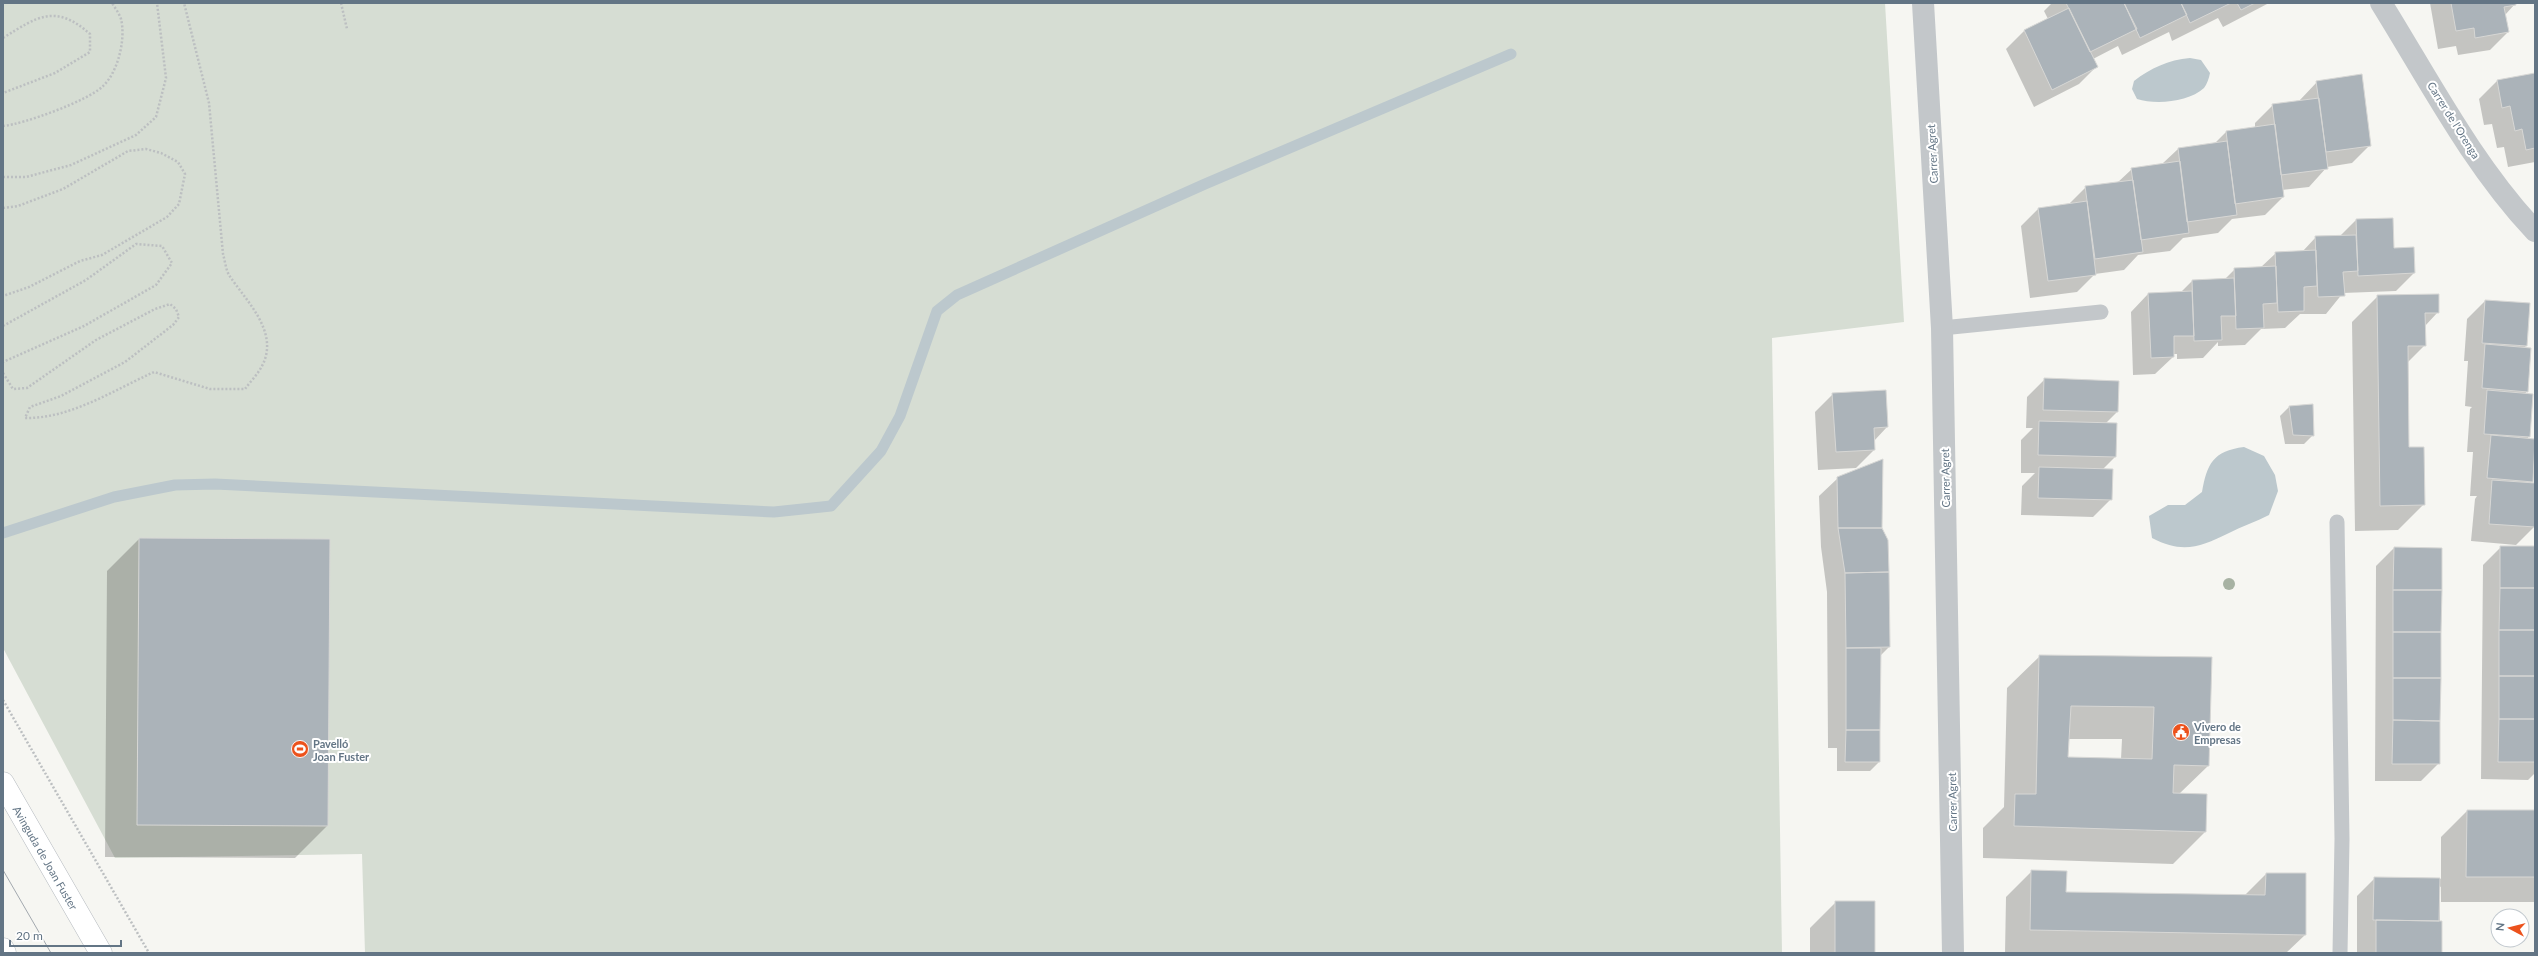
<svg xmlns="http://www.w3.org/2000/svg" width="2538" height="956" font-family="Lato,sans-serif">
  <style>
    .green { fill: #d6ddd3 }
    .water { fill: #bcc8cd }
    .shadow { fill: #0003; fill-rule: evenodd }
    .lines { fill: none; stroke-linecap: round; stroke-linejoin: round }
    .stream { stroke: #bcc8cd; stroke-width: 11 }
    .building { fill: #abb3b9; stroke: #d7d7d5; fill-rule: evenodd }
    .secondary-casing { stroke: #b5babf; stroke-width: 23 }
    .path { stroke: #bcbfc1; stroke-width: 2.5; stroke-dasharray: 2 2; stroke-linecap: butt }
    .lane { stroke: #c3c7ca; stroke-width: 15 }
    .street { stroke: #c3c7ca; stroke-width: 22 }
    .secondary { stroke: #fff; stroke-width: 22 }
    .tram { stroke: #a3a9af; stroke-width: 1 }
    .tree { fill: #a7b2a3 }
    .labels { text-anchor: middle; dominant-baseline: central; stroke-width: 4; stroke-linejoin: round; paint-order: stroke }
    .street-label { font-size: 11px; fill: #637585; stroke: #fff }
    .poi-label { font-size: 11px; font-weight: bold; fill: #637585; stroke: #fff; text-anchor: start }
  </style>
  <rect width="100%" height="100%" fill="#f6f6f2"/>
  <!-- green -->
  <path class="green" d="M 3,3 L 1885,3 L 1904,322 L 1772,338 L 1782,953 L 365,953 L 362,854 L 115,858 L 3,648 Z"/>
  <!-- water -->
  <path class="water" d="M 2190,58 L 2201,60 L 2210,73 C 2209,78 2207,84 2204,88 C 2189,102 2156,105 2137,99 L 2132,89 L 2134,81 C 2151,68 2168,60 2190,58 Z
    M 2244,447 L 2264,456 L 2275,475 L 2278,491 L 2269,515 C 2256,522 2242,526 2229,533 C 2200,547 2183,554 2152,538 L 2149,516 L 2168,505 L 2185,505 L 2202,492 C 2207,464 2213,451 2244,447 Z"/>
  <!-- shadow -->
  <path class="shadow" d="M 2052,3 L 2269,3 L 2223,27 L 2218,18 L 2172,41 L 2169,32 L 2122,55 L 2118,46 L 2093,59 L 2097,66 L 2079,84 L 2034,107 L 2006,49 L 2024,31 L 2048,19 L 2044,11 Z
    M 2430,3 L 2515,3 L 2515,4 L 2505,15 L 2508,32 L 2490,50 L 2458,55 L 2456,46 L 2438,49 Z
    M 2535,74 L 2535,162 L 2508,167 L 2504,147 L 2497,148 L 2492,124 L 2484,125 L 2479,99 L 2497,81 Z
    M 2317,82 L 2370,145 L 2352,163 L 2327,167 L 2309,187 L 2282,190 L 2283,197 L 2265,215 L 2232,219 L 2218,233 L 2183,238 L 2170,251 L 2138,255 L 2124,270 L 2095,274 L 2077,292 L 2030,298 L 2021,226 L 2039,208 L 2068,205 L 2086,187 L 2117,183 L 2132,169 L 2162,164 L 2178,149 L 2214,144 L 2226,132 L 2255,128 L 2255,123 L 2273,105 L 2299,101 Z
    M 2356,220 L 2393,249 L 2414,273 L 2396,291 L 2343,293 L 2326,314 L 2300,314 L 2285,328 L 2261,329 L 2245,345 L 2218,346 L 2218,342 L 2203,358 L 2177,359 L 2177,354 L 2173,354 L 2173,357 L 2155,374 L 2133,375 L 2131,312 L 2148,294 L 2180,293 L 2192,281 L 2224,280 L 2235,269 L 2260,268 L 2276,253 L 2302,252 L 2316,237 L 2340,236 Z
    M 2378,296 L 2438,312 L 2425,326 L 2425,345 L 2407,363 L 2408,448 L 2424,504 L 2398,530 L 2355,531 L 2352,322 Z
    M 2485,301 L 2529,304 L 2526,346 L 2524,348 L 2527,391 L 2525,394 L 2532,395 L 2528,439 L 2532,481 L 2530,483 L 2535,484 L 2535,517 L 2534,527 L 2516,545 L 2471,541 L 2475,499 L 2477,496 L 2470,496 L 2473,452 L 2467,452 L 2470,409 L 2472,407 L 2465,406 L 2468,361 L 2464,361 L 2467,319 Z
    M 2045,379 L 2117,412 L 2105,424 L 2115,457 L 2102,470 L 2111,499 L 2093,517 L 2021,515 L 2022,486 L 2035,473 L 2021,473 L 2021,440 L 2033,428 L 2026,428 L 2027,397 Z
    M 1833,394 L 1887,427 L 1874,441 L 1874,450 L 1856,468 L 1818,470 L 1815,412 Z
    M 2289,407 L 2313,435 L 2304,444 L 2285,444 L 2280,416 Z
    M 1838,478 L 1881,528 L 1889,647 L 1880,656 L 1879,762 L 1870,771 L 1837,771 L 1837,748 L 1828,748 L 1827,592 L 1821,547 L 1819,496 Z
    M 139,539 L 327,826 L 295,858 L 105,857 L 107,571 Z
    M 2501,547 L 2535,547 L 2535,773 L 2528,780 L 2481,779 L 2483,565 Z
    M 2394,548 L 2441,549 L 2439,763 L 2421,781 L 2375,781 L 2376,566 Z
    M 2040,656 L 2211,658 L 2208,766 L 2179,794 L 2205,832 L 2173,864 L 1983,858 L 1983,828 L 2004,807 L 2007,688 ZM 2068,739 L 2122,739 L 2121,759 L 2066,758 Z
    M 2467,811 L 2535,811 L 2535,902 L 2441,902 L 2441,887 L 2439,886 L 2441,953 L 2357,953 L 2357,896 L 2375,878 L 2441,879 L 2441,837 Z
    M 2032,871 L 2065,893 L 2244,896 L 2266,874 L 2305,935 L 2286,953 L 2005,953 L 2006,897 Z
    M 1836,902 L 1874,953 L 1810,953 L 1810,928 Z"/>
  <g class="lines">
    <!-- stream -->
    <path class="stream" d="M 3,533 L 114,497 L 175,485 L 215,484 L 774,512 L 831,506 L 881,451 L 900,416 L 937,311 L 957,295 L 1205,184 L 1511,54"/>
  </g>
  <!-- building -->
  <path class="building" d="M 2066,3 L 2124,3 L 2137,29 L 2090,52 Z
    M 2124,3 L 2181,3 L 2187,15 L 2140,38 Z
    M 2181,3 L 2231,3 L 2190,23 Z
    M 2237,3 L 2255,3 L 2241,10 Z
    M 2451,3 L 2516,3 L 2516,5 L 2504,7 L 2509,32 L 2475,38 L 2474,28 L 2456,31 Z
    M 2069,8 L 2098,67 L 2052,90 L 2024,30 Z
    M 2535,73 L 2535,148 L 2526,150 L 2522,129 L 2515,131 L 2510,106 L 2502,108 L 2497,80 Z
    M 2362,74 L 2371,146 L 2326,152 L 2316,81 Z
    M 2319,98 L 2328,169 L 2281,175 L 2272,104 Z
    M 2275,124 L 2284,197 L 2235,204 L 2226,131 Z
    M 2227,141 L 2237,215 L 2187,222 L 2178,148 Z
    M 2180,161 L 2189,233 L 2141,240 L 2131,168 Z
    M 2133,180 L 2143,252 L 2095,259 L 2085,186 Z
    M 2087,201 L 2096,275 L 2048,281 L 2038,208 Z
    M 2393,218 L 2394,248 L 2414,247 L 2415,273 L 2358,276 L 2356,219 Z
    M 2356,235 L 2358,271 L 2343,272 L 2345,296 L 2318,297 L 2315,236 Z
    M 2316,250 L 2317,286 L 2304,287 L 2304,311 L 2278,312 L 2275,252 Z
    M 2276,266 L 2277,303 L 2263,304 L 2264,328 L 2236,329 L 2234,268 Z
    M 2234,278 L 2236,316 L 2221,316 L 2222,340 L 2194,341 L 2192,280 Z
    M 2192,291 L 2194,336 L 2174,336 L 2174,357 L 2151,358 L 2148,293 Z
    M 2439,294 L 2439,313 L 2425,313 L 2426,346 L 2408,346 L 2409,447 L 2424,447 L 2425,505 L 2380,506 L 2377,295 Z
    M 2485,300 L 2530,303 L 2527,346 L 2482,343 Z
    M 2485,344 L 2531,348 L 2528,392 L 2482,388 Z
    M 2044,378 L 2119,381 L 2118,412 L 2043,410 Z
    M 1886,390 L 1888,427 L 1874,428 L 1875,450 L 1836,452 L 1832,393 Z
    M 2487,390 L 2533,394 L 2530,437 L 2484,434 Z
    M 2313,404 L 2314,436 L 2293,435 L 2289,406 Z
    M 2039,421 L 2117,423 L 2116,457 L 2038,455 Z
    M 2491,435 L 2535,439 L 2533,482 L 2487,478 Z
    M 1883,459 L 1882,528 L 1838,528 L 1837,477 Z
    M 2039,467 L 2113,469 L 2112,500 L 2038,498 Z
    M 2492,480 L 2535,483 L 2535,527 L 2489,524 Z
    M 1838,528 L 1882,528 L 1888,540 L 1889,572 L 1845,573 Z
    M 139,538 L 330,539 L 328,826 L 137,825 Z
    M 2500,546 L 2535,546 L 2535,588 L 2500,588 Z
    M 2394,547 L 2442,548 L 2442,590 L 2393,590 Z
    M 1889,572 L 1890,647 L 1846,648 L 1845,573 Z
    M 2500,588 L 2535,588 L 2535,630 L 2499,630 Z
    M 2393,590 L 2442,590 L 2441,632 L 2393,632 Z
    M 2499,630 L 2535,630 L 2535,676 L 2499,676 Z
    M 2393,632 L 2441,632 L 2441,678 L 2393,678 Z
    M 1846,648 L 1881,648 L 1880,730 L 1846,730 Z
    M 2039,655 L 2212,657 L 2209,766 L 2174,765 L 2173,793 L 2207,794 L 2206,832 L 2014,826 L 2015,794 L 2036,794 ZM 2071,706 L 2154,707 L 2152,759 L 2068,757 Z
    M 2499,676 L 2535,676 L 2535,719 L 2499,719 Z
    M 2393,678 L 2441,678 L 2440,721 L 2393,720 Z
    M 2499,719 L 2535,719 L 2535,762 L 2498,762 Z
    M 2393,720 L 2440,721 L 2440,764 L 2392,764 Z
    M 1846,730 L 1880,730 L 1880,762 L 1845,762 Z
    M 2467,810 L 2535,810 L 2535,877 L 2466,877 Z
    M 2031,870 L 2067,871 L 2066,892 L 2265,895 L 2266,873 L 2306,873 L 2306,935 L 2030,930 Z
    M 2374,877 L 2440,878 L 2439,921 L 2373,920 Z
    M 1835,901 L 1875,901 L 1875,953 L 1835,953 Z
    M 2376,920 L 2442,921 L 2442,953 L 2376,953 Z"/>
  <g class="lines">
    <!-- secondary casing -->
    <g class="secondary-casing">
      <g id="secondary">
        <path id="s1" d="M 3,783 L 101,953"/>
        <path d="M 3,949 L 5,953"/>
      </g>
    </g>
    <!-- path -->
    <path class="path" d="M 341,3 L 347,29
      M 3,38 C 37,17 55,3 90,34 L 90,52 L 55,73 L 3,93
      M 3,126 C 24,124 87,101 102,87 C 118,73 126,39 121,19 C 119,13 115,8 112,3
      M 3,177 L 26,177 L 71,165 L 136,135 L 156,117 L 166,78 L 157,3
      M 3,208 L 18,206 L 63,189 L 128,151 L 146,149 L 161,153 L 178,162 L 185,174 L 179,204 L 167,217 L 102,255 L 80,261 L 29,287 L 3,296
      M 3,326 L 86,280 L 136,244 L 162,246 L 172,263 L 156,285 L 84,326 L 3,362
      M 3,373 L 13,389 L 27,388 L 96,340 L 155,309 L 170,304 L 176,309 L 179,317 L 173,325 L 125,362 L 61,396 L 30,407 L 25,418 C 70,419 114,390 154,372 L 210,389 L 245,389 C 250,382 258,374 262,366 C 280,332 246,301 229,275 C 226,270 225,261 223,254 L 209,103 L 184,3
      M 3,700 L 149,953"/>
    <!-- lane -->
    <path class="lane" d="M 1942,328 L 2101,312
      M 2337,522 L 2342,839 L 2340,953"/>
    <!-- street -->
    <path class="street" d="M 1923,3 L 1942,328 L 1953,953
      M 2381,3 C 2429,80 2472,164 2535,231"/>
    <!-- secondary -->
    <use href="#secondary" class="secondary"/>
    <!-- tram -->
    <path class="tram" d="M 3,870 L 51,953"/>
  </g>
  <!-- trees -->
  <circle class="tree" cx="2229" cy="584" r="6"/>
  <!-- icons -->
  <defs>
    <g id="civic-disc" transform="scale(0.9)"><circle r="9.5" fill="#ec521c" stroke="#fff"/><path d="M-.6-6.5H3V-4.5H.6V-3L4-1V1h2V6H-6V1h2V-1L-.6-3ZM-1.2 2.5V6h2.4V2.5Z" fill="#fff"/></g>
    <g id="stadium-disc" transform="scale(0.9)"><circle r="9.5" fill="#ec521c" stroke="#fff"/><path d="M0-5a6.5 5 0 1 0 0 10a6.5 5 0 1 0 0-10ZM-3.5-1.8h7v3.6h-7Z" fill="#fff"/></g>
  </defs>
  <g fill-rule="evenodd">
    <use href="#civic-disc" x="2181" y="732"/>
    <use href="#stadium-disc" x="300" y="749"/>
  </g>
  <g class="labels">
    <!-- street labels -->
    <g class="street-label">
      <text transform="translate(2454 120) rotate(58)">Carrer de l'Orenga</text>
      <text transform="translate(1932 154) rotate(-93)">Carrer Agret</text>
      <text transform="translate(1945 478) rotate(-91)">Carrer Agret</text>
      <text transform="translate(1952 802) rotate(-91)">Carrer Agret</text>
      <text stroke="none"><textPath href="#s1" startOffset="86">Avinguda de Joan Fuster</textPath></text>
    </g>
    <!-- poi labels -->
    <g class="poi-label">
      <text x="2194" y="726">Vivero de<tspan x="2194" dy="13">Empresas</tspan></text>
      <text x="313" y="743">Pavelló<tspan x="313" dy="13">Joan Fuster</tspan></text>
    </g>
  </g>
  <!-- border -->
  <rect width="2538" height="956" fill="none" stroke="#637585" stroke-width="8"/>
  <!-- north arrow -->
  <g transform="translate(2510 928) rotate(277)"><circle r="19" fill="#ffffff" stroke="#c1c8ce"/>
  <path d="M0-3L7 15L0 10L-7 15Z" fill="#ec521c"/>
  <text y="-6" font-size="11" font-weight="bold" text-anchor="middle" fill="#637585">N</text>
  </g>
  <!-- scale -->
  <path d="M10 940v6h111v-6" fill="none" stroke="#637585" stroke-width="2"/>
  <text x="16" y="940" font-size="12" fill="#637585" stroke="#ffffff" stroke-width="3" paint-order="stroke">20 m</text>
</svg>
